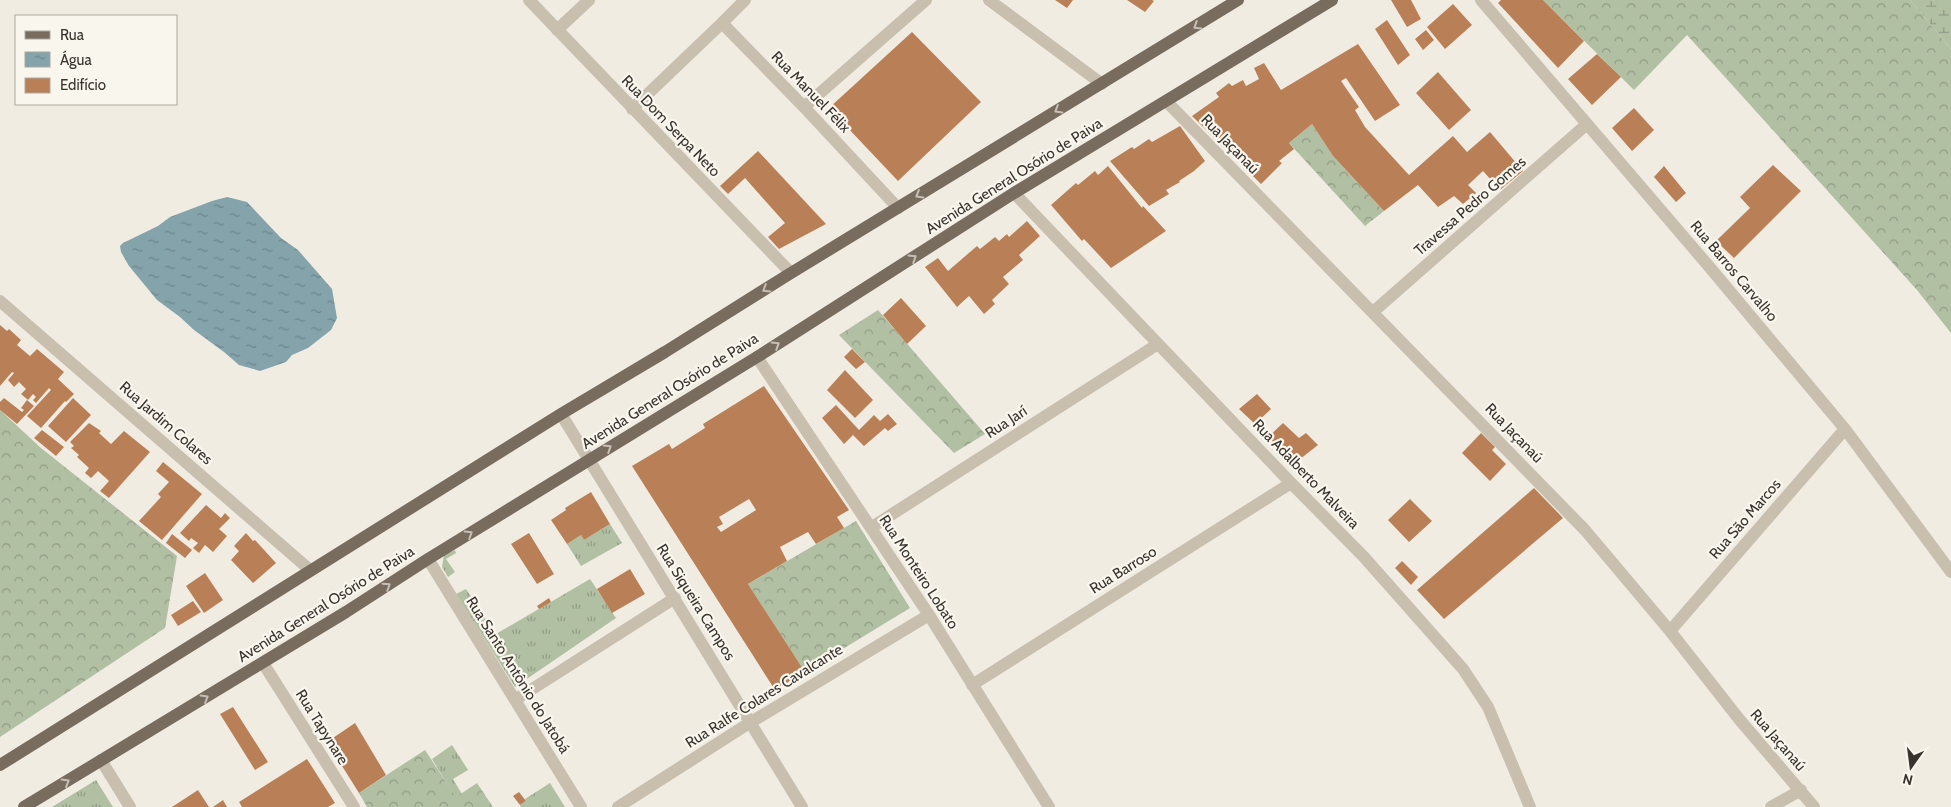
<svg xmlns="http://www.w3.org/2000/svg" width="1951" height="807" font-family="Cabin,sans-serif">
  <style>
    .grass { fill: url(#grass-tufts) }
    .forest { fill: url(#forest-crowns) }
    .wetland { fill: url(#wetland-marsh) }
    .water { fill: url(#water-ripples) }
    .building { fill: #b98058; fill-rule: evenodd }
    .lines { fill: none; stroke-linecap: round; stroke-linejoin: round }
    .minor { stroke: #c8bfae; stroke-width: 12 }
    .major { stroke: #786c5f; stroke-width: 12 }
    .oneway { stroke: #c5bfb5 }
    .labels { text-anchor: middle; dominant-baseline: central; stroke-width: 4.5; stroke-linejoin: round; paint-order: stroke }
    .street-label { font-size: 15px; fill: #38322c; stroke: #f9f6ee }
  </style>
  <defs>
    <pattern id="grass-tufts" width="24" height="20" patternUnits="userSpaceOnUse" patternTransform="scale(1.25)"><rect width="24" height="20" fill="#b1bfa3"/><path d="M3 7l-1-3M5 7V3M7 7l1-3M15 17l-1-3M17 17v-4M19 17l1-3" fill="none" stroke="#919c85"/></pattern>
    <pattern id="forest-crowns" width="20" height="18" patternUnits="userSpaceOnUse" patternTransform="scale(1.25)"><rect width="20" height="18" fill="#b1bfa3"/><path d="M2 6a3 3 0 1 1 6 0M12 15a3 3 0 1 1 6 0" fill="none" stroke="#919c85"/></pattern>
    <pattern id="wetland-marsh" width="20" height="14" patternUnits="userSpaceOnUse" patternTransform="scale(1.25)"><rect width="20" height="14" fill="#b1bfa3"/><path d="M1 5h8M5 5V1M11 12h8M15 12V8" fill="none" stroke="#919c85"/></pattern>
    <pattern id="water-ripples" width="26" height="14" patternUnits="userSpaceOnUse" patternTransform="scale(1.25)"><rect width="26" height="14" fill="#84a3ab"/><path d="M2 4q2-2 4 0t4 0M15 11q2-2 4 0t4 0" fill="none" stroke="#6d858b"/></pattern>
  </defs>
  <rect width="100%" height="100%" fill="#f1ece2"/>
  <!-- grass -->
  <path class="grass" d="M 610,524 L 622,543 L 581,566 L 567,544 L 581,535 L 584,540 Z
    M 455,550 L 456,553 L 446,559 L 455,572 L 448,577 L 442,567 L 444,555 Z
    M 590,579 L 616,618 L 515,687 L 456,594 L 466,589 L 496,634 Z
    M 452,745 L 468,770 L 453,779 L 462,794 L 456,798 L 432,759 Z
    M 96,780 L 113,807 L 52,807 Z
    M 550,783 L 565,807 L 521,807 L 520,805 L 526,801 L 525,799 Z"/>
  <!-- forest -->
  <path class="forest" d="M 1543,0 L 1910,0 L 1951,49 L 1951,333 L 1917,290 L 1687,35 L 1634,90 Z
    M 1312,124 L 1333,156 L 1384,211 L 1365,226 L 1289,143 Z
    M 878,310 L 985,434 L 954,453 L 839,335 Z
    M 0,410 L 41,448 L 177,556 L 165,628 L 0,737 Z
    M 856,521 L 910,608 L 805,672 L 748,584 Z
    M 425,750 L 456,797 L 477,783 L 493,807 L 367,807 L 359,793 Z"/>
  <!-- wetland -->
  <path class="wetland" d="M 1910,0 L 1951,0 L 1951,49 Z"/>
  <!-- water -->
  <path class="water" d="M 227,197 L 247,202 L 281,238 L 298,250 L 332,289 L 337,318 L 331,330 L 308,348 L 292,355 L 286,362 L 260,371 L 239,365 L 224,352 L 194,330 L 180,317 L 157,300 L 129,266 L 121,252 L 120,246 L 123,243 L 158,226 L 170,217 L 212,201 Z"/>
  <!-- building -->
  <path class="building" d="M 1055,0 L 1073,0 L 1067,8 Z
    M 1127,0 L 1152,0 L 1154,1 L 1145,12 Z
    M 1391,0 L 1411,0 L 1421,19 L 1407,27 Z
    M 1501,0 L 1543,0 L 1584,41 L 1558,68 L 1498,3 Z
    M 1453,4 L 1472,25 L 1445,49 L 1427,27 Z
    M 1387,20 L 1410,55 L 1398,65 L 1375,29 Z
    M 1426,30 L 1434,40 L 1423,50 L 1415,39 Z
    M 912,32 L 981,102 L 898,181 L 829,108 Z
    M 1358,44 L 1400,105 L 1375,121 L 1346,78 L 1341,81 L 1359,107 L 1355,110 L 1365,127 L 1409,175 L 1453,136 L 1467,152 L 1490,132 L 1523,171 L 1500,190 L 1483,171 L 1468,185 L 1476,193 L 1463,204 L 1454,196 L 1438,207 L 1418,185 L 1384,211 L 1333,156 L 1312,124 L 1289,143 L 1294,149 L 1279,161 L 1282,163 L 1261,184 L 1192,116 L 1219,97 L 1216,93 L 1229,83 L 1232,86 L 1243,80 L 1246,86 L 1259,79 L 1254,68 L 1264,63 L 1281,90 Z
    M 1597,54 L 1621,77 L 1592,105 L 1568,79 Z
    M 1438,72 L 1471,110 L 1449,130 L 1416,93 Z
    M 1634,108 L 1654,130 L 1632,151 L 1612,128 Z
    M 1180,126 L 1205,161 L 1194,171 L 1179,181 L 1180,182 L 1166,190 L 1169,194 L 1149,206 L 1110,161 L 1132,147 L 1134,149 L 1149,139 L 1152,142 Z
    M 758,151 L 826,224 L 779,249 L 768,237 L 785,223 L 745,178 L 728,194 L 720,186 Z
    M 1773,165 L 1801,191 L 1734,258 L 1716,241 L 1750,208 L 1740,197 Z
    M 1108,166 L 1142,208 L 1143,206 L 1166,231 L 1111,268 L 1084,239 L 1082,241 L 1051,205 L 1076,183 L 1078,185 L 1095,171 L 1098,175 Z
    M 1664,166 L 1686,193 L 1676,202 L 1654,177 Z
    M 1027,221 L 1040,236 L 1019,255 L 1023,260 L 1003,277 L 1009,284 L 992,300 L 995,304 L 984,314 L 969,296 L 957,307 L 925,267 L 938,258 L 948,271 L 977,246 L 980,249 L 995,237 L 999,241 L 1007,234 L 1009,237 Z
    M 901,298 L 926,326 L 907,344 L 883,315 Z
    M 0,325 L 7,331 L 9,329 L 21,340 L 17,345 L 30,356 L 37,349 L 64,372 L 58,379 L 74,394 L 66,402 L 65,401 L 41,428 L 27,416 L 51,390 L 49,388 L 36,403 L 33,400 L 36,397 L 33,394 L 28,400 L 21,394 L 26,389 L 19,382 L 14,387 L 8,380 L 14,373 L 12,372 L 0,386 Z
    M 852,349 L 865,362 L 856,369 L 844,357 Z
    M 845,370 L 873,400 L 855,418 L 827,390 Z
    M 764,386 L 849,510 L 837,517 L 844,528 L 816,544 L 808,532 L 780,547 L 787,561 L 748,584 L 805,672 L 775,690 L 632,466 L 669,444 L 672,449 L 705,428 L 703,424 ZM 749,499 L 756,510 L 721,532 L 717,527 L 723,524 L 719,517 Z
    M 1257,394 L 1271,409 L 1255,424 L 1239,409 Z
    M 4,398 L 22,412 L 24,410 L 21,408 L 27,400 L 34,406 L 17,424 L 0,410 L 0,402 Z
    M 73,398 L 91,415 L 66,442 L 48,426 Z
    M 836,405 L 859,430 L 874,415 L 880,421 L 888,414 L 897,424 L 888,431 L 885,428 L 864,446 L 853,435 L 844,444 L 822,418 Z
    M 89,423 L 101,431 L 99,433 L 111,444 L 124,431 L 150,452 L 109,498 L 100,491 L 109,481 L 98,471 L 91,478 L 85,473 L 89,468 L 77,457 L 79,455 L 71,448 L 74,446 L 70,442 Z
    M 1283,423 L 1299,438 L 1306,433 L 1318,445 L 1295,463 L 1268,437 Z
    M 42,430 L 64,447 L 56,456 L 34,438 Z
    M 1481,433 L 1495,447 L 1492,450 L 1506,464 L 1490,481 L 1462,453 Z
    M 163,462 L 202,494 L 162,540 L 139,521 L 161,497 L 158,494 L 169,482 L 156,471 Z
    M 1534,488 L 1563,518 L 1444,619 L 1417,590 Z
    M 591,492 L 610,524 L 584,540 L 581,535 L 567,544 L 551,520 L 566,510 L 565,508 Z
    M 1410,499 L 1432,521 L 1409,542 L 1388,520 Z
    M 206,505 L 221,518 L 225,513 L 230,518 L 219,529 L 227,536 L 213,552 L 205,545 L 199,553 L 193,548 L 198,543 L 191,538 L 189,541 L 180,533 Z
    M 246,533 L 253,541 L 255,540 L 276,563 L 253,583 L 231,560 L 239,551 L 234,546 Z
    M 529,533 L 554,574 L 537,584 L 511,544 Z
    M 172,534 L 192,550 L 185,558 L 166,543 Z
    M 1402,561 L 1418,577 L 1411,585 L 1395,568 Z
    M 630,569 L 645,594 L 612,613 L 597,589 Z
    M 205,573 L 223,600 L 204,613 L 186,586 Z
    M 549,598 L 551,602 L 539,609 L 537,606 Z
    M 193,601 L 201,612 L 178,626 L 171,615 Z
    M 233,707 L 268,762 L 255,770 L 220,714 Z
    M 355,723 L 386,775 L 359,793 L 327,742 Z
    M 307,759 L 335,803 L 328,807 L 242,807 L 239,802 Z
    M 198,790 L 209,807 L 172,807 Z
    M 519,792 L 526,801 L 520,805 L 513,796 Z
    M 223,800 L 227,807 L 213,807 Z"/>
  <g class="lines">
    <!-- minor -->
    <path class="minor" d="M 529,0 L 791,273
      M 745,0 L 722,23 L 804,107 L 898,208
      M 989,0 L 1102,84
      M 1481,0 L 1712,270 L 1845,429 L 1951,572
      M 557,30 L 589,0
      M 1167,102 L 1585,530 L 1670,631 L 1739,719 L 1814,807
      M 804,107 L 926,0
      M 632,109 L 722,23
      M 1014,193 L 1291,483 L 1364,557 L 1463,669 L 1488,707 L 1530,807
      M 0,301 L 310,570
      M 1373,312 L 1587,124
      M 757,357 L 929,615 L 1049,807
      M 561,414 L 802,807
      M 872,527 L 1158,344
      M 428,559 L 581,807
      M 1670,631 L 1845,429
      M 263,663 L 354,807
      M 972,685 L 1291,483
      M 515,700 L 675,598
      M 101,760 L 130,807
      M 618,807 L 751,722 L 929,615
      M 1771,807 L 1801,790"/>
    <!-- major -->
    <path class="major" d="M 0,765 L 561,414 L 665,352 L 791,273 L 1238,0
      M 24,807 L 346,612 L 428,559 L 757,357 L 1014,193 L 1332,0"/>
  </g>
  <!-- one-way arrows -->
  <defs><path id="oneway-chevron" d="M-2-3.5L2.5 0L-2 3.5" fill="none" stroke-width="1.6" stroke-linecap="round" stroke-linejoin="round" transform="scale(1.25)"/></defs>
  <g class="oneway">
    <use href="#oneway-chevron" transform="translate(1197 26) rotate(148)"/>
    <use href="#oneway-chevron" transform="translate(1058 110) rotate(149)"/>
    <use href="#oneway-chevron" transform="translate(919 195) rotate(149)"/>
    <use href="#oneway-chevron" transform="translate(913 258) rotate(-32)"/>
    <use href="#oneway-chevron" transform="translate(766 289) rotate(148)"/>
    <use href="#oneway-chevron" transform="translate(776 345) rotate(-32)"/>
    <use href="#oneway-chevron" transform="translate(608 448) rotate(-32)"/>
    <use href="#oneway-chevron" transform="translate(469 534) rotate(-32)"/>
    <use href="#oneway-chevron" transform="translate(387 586) rotate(-33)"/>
    <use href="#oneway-chevron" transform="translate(205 698) rotate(-31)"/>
    <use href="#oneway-chevron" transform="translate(66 782) rotate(-31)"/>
  </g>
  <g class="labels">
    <!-- street labels -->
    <g class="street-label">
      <text transform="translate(811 92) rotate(46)">Rua Manuel Félix</text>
      <text transform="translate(671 126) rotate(46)">Rua Dom Serpa Neto</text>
      <text transform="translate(1230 144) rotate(46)">Rua Jaçanaú</text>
      <text transform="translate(1014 176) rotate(-32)">Avenida General Osório de Paiva</text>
      <text transform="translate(1470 206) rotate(-41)">Travessa Pedro Gomes</text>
      <text transform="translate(1734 271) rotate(50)">Rua Barros Carvalho</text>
      <text transform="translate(670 391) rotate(-32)">Avenida General Osório de Paiva</text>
      <text transform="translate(1006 422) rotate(-33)">Rua Jarí</text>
      <text transform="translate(166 423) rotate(41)">Rua Jardim Colares</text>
      <text transform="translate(1514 433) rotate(46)">Rua Jaçanaú</text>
      <text transform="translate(1306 474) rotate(46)">Rua Adalberto Malveira</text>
      <text transform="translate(1745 519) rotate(-49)">Rua São Marcos</text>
      <text transform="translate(1123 570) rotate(-32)">Rua Barroso</text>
      <text transform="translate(919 572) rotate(57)">Rua Monteiro Lobato</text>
      <text transform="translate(696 602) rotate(58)">Rua Siqueira Campos</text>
      <text transform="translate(326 604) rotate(-32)">Avenida General Osório de Paiva</text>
      <text transform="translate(518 675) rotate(58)">Rua Santo Antônio do Jatobá</text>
      <text transform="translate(764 696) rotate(-32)">Rua Ralfe Colares Cavalcante</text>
      <text transform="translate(322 727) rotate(58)">Rua Tapynare</text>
      <text transform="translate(1778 740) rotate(49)">Rua Jaçanaú</text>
    </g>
  </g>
  <!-- legend -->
  <rect x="15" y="15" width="162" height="90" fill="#f9f6ee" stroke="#aca8a0"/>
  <rect x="25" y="31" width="25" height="8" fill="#786c5f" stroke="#aca8a0"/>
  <text x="60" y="40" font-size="15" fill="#38322c">Rua</text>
  <rect x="25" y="52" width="25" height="15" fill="url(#water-ripples)" stroke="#aca8a0"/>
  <text x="60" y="65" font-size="15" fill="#38322c">Água</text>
  <rect x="25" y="78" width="25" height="15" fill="#b98058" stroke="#aca8a0"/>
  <text x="60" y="90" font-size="15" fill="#38322c">Edifício</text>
  <!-- north arrow -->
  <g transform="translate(1911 767) rotate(194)" stroke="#f9f6ee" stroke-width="4" paint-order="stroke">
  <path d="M0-4L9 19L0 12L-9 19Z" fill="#38322c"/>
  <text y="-8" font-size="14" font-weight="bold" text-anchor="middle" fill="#38322c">N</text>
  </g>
</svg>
